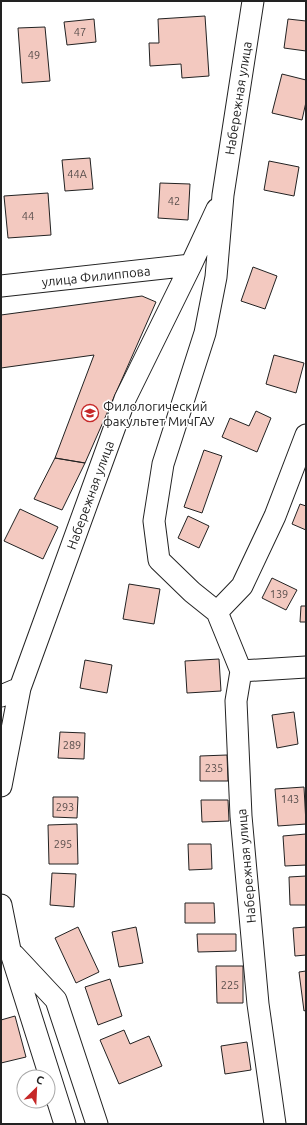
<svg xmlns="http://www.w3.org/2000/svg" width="307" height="1125" font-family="Ubuntu,sans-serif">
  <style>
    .building { fill: #f3c9c0; stroke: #222 }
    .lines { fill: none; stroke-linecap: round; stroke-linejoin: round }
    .minor-casing { stroke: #222; stroke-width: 23 }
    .minor { stroke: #fff; stroke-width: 21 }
    .labels { text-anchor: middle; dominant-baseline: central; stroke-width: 3; stroke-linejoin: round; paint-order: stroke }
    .number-label { font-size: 11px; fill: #564c4a }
    .street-label { font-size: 13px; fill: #222; stroke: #fff }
    .poi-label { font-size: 13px; fill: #222; stroke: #fff; text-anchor: start }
  </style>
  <rect width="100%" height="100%" fill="#fff"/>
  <!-- building -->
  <path class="building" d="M 205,16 L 209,76 L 182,78 L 181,64 L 150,66 L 149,43 L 159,43 L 158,19 Z
    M 94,19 L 96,42 L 67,45 L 64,22 Z
    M 288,19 L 306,21 L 306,51 L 284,48 Z
    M 45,27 L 50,81 L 22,83 L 18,28 Z
    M 282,74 L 306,80 L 306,102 L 302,120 L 272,113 Z
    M 90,158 L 93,189 L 65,191 L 62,160 Z
    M 269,161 L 299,167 L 294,196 L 264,190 Z
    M 160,183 L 190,184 L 188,220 L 158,218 Z
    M 48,193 L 51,235 L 8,238 L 4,196 Z
    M 253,267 L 277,276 L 265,309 L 241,301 Z
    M 142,296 L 156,302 L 85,463 L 55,458 L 94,355 L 1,368 L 1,315 Z
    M 274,355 L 304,363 L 296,393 L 266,384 Z
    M 256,411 L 271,418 L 257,452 L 222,437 L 230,418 L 249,426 Z
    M 204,450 L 222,456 L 202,513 L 184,507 Z
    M 55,458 L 85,463 L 62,510 L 34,499 Z
    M 300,504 L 306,506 L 306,530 L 292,524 Z
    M 20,509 L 58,527 L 43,559 L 4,541 Z
    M 188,516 L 209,526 L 199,548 L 178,538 Z
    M 272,578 L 297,590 L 286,610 L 262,598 Z
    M 129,584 L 160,589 L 154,624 L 123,619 Z
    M 301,606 L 306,606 L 306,622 L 300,622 Z
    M 219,659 L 221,691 L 187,693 L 185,661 Z
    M 85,660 L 112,665 L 107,693 L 80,688 Z
    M 294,712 L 298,744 L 277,748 L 272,715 Z
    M 60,732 L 85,733 L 84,759 L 58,758 Z
    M 227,755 L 228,781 L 200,781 L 200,756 Z
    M 304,787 L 306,824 L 278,826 L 275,789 Z
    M 53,797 L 78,797 L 77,818 L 53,817 Z
    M 201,800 L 228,800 L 229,821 L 202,822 Z
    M 77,824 L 78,864 L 49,864 L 48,825 Z
    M 306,834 L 306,865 L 285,866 L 283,836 Z
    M 188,844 L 211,844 L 212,869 L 189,870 Z
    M 52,873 L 76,874 L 74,907 L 50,905 Z
    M 306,876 L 306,905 L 290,905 L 289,877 Z
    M 185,903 L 214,903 L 215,923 L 185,923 Z
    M 78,927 L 99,972 L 76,983 L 55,938 Z
    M 136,927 L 143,963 L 119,967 L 112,932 Z
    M 306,927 L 306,955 L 295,956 L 293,928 Z
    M 197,934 L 236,934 L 236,951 L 198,952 Z
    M 216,966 L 243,966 L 243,1003 L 217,1003 Z
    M 306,971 L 306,1010 L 304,1011 L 299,972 Z
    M 110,979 L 122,1016 L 98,1025 L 85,987 Z
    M 15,1016 L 26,1057 L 1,1063 L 1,1020 Z
    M 124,1030 L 130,1044 L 149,1036 L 162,1066 L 119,1084 L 100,1040 Z
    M 247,1042 L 251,1070 L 225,1074 L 221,1046 Z"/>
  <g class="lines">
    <!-- minor casing -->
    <g class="minor-casing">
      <path id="minor" d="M 253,1 L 223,195 L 216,277 L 205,333 L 163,464 L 154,521 L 159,560 L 192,592 L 217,612 L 241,671 L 236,701 L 241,816 L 258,1004 L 275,1124
        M 1,286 L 191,265
        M 217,612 L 242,586 L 275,516 L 306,435
        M 241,671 L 306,667
        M 1,696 L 20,688
        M 1,786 L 20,688 L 125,399 L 191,265 L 217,209
        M 1,905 L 10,950 L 65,1124
        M 14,955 L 56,1000 L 97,1124"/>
    </g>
    <!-- minor -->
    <use href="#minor" class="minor"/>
  </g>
  <!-- icons -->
  <defs>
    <g id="university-ring" transform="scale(0.9)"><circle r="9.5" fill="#fff" stroke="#c62828" stroke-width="1.5"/><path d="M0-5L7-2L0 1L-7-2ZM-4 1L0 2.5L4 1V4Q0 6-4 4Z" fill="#c62828"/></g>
  </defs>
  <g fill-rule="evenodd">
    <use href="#university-ring" x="90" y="413"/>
  </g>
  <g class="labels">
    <!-- number labels -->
    <g class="number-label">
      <text x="80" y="32">47</text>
      <text x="34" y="55">49</text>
      <text x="77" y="174">44А</text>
      <text x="174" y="201">42</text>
      <text x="28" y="216">44</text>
      <text x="279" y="594">139</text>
      <text x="72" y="745">289</text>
      <text x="214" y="768">235</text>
      <text x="290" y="799">143</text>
      <text x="65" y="807">293</text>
      <text x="63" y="844">295</text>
      <text x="230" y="985">225</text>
    </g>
    <!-- street labels -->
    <g class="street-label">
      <text transform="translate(238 98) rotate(-81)">Набережная улица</text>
      <text transform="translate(96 276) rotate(-6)">улица Филиппова</text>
      <text transform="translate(90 495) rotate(-70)">Набережная улица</text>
      <text transform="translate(246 866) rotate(-95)">Набережная улица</text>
    </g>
    <!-- poi labels -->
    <g class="poi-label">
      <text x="103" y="406">Филологический<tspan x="103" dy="15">факультет МичГАУ</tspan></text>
    </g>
  </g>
  <!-- border -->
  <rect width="307" height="1125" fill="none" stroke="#222222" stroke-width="4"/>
  <!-- north arrow -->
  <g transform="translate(36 1089) rotate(24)"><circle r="19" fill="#ffffff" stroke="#a7a7a7"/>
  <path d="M0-3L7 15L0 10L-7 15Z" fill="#c62828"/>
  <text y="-6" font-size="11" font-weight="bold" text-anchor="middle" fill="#222222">С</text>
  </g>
</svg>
